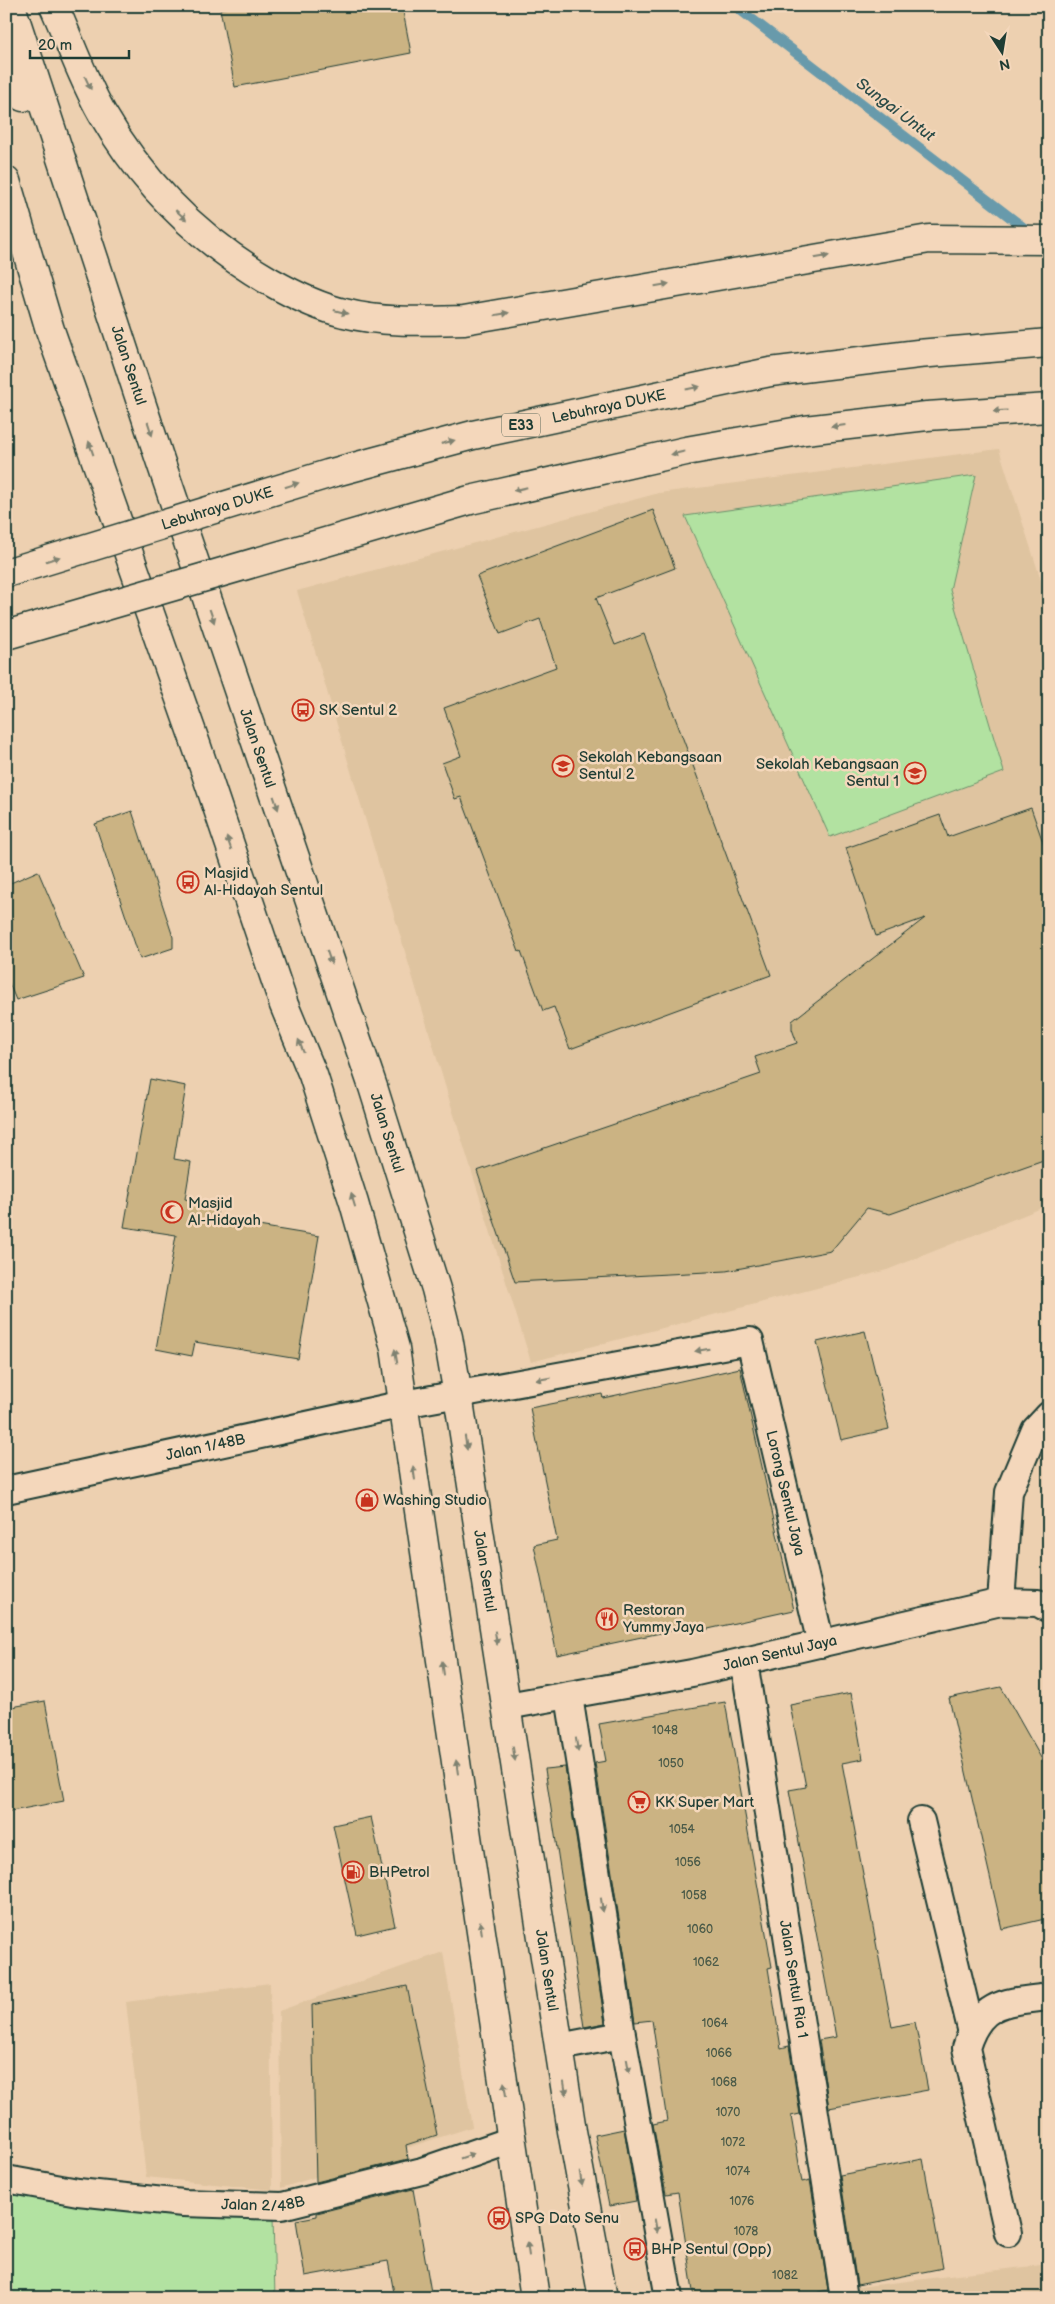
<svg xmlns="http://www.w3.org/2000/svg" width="1055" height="2304" font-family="'Balsamiq Sans',sans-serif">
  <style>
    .built { fill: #dfc4a0 }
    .green { fill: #b2e2a1; stroke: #68906a }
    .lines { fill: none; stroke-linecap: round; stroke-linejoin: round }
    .stream { stroke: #689aab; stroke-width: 10 }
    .building { fill: #cbb383; stroke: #1f3d34 }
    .minor-casing { stroke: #1f3d34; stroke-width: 30 }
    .primary-casing { stroke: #1f3d34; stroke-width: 31 }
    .motorway-casing { stroke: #1f3d34; stroke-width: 31 }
    .minor { stroke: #f4d7bb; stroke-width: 26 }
    .primary { stroke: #f4d7bb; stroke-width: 28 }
    .motorway { stroke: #f4d7bb; stroke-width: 28 }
    .motorway-bridge-casing { stroke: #1f3d34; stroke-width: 31; stroke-linecap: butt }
    .motorway-bridge { stroke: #f4d7bb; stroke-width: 28 }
    .oneway { fill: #7f8271 }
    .labels { text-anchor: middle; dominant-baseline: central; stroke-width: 5; stroke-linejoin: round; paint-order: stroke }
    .number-label { font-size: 12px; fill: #4a5a48 }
    .shield { fill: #f4d7bb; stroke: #5f6b5c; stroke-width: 1 }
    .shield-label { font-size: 14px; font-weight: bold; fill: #1f3d34 }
    .street-label { font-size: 15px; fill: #1f3d34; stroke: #f4d7bb }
    .poi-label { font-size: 15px; fill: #1f3d34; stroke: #f4d7bb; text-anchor: start }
    .water-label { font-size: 16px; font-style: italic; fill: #2b4c48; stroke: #f4d7bb }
  </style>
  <rect width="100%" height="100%" fill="#edd0b0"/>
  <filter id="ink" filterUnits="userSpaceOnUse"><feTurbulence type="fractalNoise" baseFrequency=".02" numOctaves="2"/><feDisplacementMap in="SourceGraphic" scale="10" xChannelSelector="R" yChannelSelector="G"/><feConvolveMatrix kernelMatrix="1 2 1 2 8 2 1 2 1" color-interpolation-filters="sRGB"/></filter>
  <g filter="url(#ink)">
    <!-- built -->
    <path class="built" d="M 999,449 L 1049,605 L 1049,1205 L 887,1270 L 531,1362 L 450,1102 L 297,591 L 659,493 Z
      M 443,1952 L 472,2127 L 281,2188 L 279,2011 Z
      M 270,1983 L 272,2190 L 146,2177 L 126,2002 Z
      M 1049,2264 L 1049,2298 L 858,2298 L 858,2287 Z"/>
    <!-- green -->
    <path class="green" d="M 976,475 L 950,590 L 1004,772 L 830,837 L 685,516 Z
      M 6,2191 L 273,2217 L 275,2298 L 6,2298 Z"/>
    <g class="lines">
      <!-- stream -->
      <path class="stream" d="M 735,6 L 1032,234"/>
    </g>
    <!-- building -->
    <path class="building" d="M 237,6 L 402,6 L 411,53 L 235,87 L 220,9 Z
      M 653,510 L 675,568 L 596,598 L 615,645 L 644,634 L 771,975 L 570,1049 L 554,1007 L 543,1011 L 521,951 L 519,952 L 461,797 L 455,799 L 442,763 L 461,756 L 444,708 L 556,667 L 540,619 L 500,634 L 477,576 Z
      M 1031,808 L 1049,859 L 1049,1158 L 890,1214 L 867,1208 L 831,1251 L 726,1271 L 515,1282 L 477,1171 L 761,1074 L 755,1057 L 797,1043 L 792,1029 L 792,1021 L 925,918 L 876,936 L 846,848 L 940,815 L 948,837 Z
      M 132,811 L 173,937 L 173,948 L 140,959 L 95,824 Z
      M 38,871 L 84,978 L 16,1000 L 6,976 L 6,885 Z
      M 150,1079 L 186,1086 L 174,1159 L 191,1162 L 185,1199 L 218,1205 L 216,1219 L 319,1236 L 298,1359 L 195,1342 L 192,1356 L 156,1349 L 176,1235 L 124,1227 Z
      M 865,1331 L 889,1429 L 841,1440 L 817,1342 Z
      M 740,1368 L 794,1610 L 699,1631 L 698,1625 L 557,1655 L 534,1545 L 557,1540 L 530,1408 L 602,1394 L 603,1398 Z
      M 1001,1687 L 1049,1772 L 1049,1918 L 1002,1929 L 949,1698 Z
      M 851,1693 L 863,1759 L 842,1763 L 892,2027 L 915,2022 L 928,2090 L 829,2108 L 819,2040 L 836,2037 L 789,1790 L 806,1787 L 790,1705 Z
      M 45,1701 L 64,1801 L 6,1812 L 6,1708 Z
      M 725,1702 L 772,1967 L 768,1968 L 781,2048 L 789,2046 L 800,2114 L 791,2116 L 802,2182 L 810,2180 L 828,2290 L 818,2292 L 819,2296 L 805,2298 L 694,2298 L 678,2192 L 666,2194 L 653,2124 L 667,2121 L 652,2020 L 635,2022 L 595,1763 L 606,1761 L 599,1724 Z
      M 565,1767 L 605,2023 L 584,2027 L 545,1769 Z
      M 371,1817 L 395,1926 L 357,1935 L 333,1825 Z
      M 407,1986 L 437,2135 L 406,2145 L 408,2159 L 316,2182 L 312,2005 Z
      M 624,2129 L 636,2201 L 609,2206 L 595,2135 Z
      M 923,2159 L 943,2268 L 857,2285 L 840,2175 Z
      M 413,2189 L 432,2298 L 395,2298 L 388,2261 L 305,2276 L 296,2220 L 317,2216 L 317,2213 Z"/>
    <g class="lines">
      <!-- minor casing -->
      <g class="minor-casing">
        <g id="minor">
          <path id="s1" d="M 6,1490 L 404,1404 L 750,1341 L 821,1644"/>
          <path d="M 1001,1602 L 1009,1492 L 1035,1430 L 1049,1415"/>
          <path id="s2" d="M 744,1661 L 844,2298"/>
          <path d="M 569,1696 L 622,2035 L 669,2298"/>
          <path id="s3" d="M 507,1706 L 692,1673 L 1001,1602 L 1038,1603 L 1049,1609"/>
          <path d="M 921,1821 L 971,2029"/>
          <path d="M 559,2047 L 622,2035"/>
          <path id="s4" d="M 6,2179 L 78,2192 L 183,2203 L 282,2206 L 422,2171 L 512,2140"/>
          <path d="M 1008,2233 L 966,2048 C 980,2001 1006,2002 1049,1997"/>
        </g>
      </g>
      <!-- primary casing -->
      <g class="primary-casing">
        <g id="primary">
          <path id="s5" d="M 11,6 L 159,457 L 373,1087 L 436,1289 L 448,1337 L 458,1395 L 572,2131 L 603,2298"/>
          <path d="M 6,56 L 23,97"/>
          <path d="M 6,181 L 50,330 L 197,747 L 284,1005 L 313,1075 L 354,1203 L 395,1348 L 535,2298"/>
        </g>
      </g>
      <!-- motorway casing -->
      <g class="motorway-casing">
        <path id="motorway" d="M 54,6 C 70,42 83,80 102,113 C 143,184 200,241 271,282 C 294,295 318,307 344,313 C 383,323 424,321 464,320 L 929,239 L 1049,240"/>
      </g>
      <!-- minor -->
      <use href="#minor" class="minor"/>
      <!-- primary -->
      <use href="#primary" class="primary"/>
      <!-- motorway -->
      <use href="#motorway" class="motorway"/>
      <!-- motorway-bridge casing -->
      <g class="motorway-bridge-casing">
        <g id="motorway-bridge">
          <path id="s6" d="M 6,573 L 328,474 L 473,435 L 770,372 L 918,354 L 1049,343"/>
          <path d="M 6,635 L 470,500 L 686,451 L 805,430 L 927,416 L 1049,408"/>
        </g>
      </g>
      <!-- motorway-bridge -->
      <use href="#motorway-bridge" class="motorway-bridge"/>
    </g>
    <!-- one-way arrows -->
    <defs><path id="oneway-solid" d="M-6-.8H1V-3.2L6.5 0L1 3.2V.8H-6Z" transform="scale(1.25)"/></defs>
    <g class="oneway">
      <use href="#oneway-solid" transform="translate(88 83) rotate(65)"/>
      <use href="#oneway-solid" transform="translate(181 215) rotate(42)"/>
      <use href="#oneway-solid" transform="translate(822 257) rotate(-10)"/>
      <use href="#oneway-solid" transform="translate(662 285) rotate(-10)"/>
      <use href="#oneway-solid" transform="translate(341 312) rotate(15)"/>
      <use href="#oneway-solid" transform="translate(502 314) rotate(-10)"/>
      <use href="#oneway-solid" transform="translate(693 388) rotate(-12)"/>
      <use href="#oneway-solid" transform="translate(1000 411) rotate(176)"/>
      <use href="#oneway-solid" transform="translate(838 426) rotate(173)"/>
      <use href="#oneway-solid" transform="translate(150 429) rotate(72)"/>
      <use href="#oneway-solid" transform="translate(448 442) rotate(-15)"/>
      <use href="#oneway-solid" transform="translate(91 448) rotate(-109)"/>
      <use href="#oneway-solid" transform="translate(678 453) rotate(167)"/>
      <use href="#oneway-solid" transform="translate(292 485) rotate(-17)"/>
      <use href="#oneway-solid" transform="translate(520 489) rotate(167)"/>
      <use href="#oneway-solid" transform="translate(53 559) rotate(-17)"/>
      <use href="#oneway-solid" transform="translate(212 616) rotate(71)"/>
      <use href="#oneway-solid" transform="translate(276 803) rotate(71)"/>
      <use href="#oneway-solid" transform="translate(229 843) rotate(-109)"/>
      <use href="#oneway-solid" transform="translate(329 957) rotate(71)"/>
      <use href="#oneway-solid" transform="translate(301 1046) rotate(-112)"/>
      <use href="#oneway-solid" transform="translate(353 1200) rotate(-107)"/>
      <use href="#oneway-solid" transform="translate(702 1350) rotate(170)"/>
      <use href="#oneway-solid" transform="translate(396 1356) rotate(-100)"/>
      <use href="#oneway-solid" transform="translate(543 1379) rotate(170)"/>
      <use href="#oneway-solid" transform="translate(466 1443) rotate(81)"/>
      <use href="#oneway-solid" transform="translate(414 1473) rotate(-98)"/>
      <use href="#oneway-solid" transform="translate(496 1638) rotate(81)"/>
      <use href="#oneway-solid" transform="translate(443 1668) rotate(-98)"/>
      <use href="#oneway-solid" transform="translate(577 1745) rotate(81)"/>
      <use href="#oneway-solid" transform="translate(514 1754) rotate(81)"/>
      <use href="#oneway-solid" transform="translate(457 1767) rotate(-98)"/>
      <use href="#oneway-solid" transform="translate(602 1905) rotate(81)"/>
      <use href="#oneway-solid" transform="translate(481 1928) rotate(-98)"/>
      <use href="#oneway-solid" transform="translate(628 2066) rotate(80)"/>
      <use href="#oneway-solid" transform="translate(565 2088) rotate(81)"/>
      <use href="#oneway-solid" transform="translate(505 2089) rotate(-98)"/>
      <use href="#oneway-solid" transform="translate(467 2156) rotate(-19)"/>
      <use href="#oneway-solid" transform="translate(581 2179) rotate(80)"/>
      <use href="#oneway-solid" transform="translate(656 2226) rotate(80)"/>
      <use href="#oneway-solid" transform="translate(528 2249) rotate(-98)"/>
    </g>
  </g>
  <!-- icons -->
  <defs>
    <g id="bus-ring" transform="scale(1.125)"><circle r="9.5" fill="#f4d7bb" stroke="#c8321e" stroke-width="1.5"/><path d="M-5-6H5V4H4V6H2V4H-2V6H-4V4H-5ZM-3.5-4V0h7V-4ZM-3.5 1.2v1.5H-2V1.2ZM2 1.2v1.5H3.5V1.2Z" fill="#c8321e"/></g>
    <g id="school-ring" transform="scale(1.125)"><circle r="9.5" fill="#f4d7bb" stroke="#c8321e" stroke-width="1.5"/><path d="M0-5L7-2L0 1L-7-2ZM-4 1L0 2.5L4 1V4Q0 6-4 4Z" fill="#c8321e"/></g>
    <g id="mosque-ring" transform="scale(1.125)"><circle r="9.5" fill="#f4d7bb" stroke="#c8321e" stroke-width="1.5"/><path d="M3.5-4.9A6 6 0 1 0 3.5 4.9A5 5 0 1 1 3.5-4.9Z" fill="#c8321e"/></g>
    <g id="shop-ring" transform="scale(1.125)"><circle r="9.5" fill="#f4d7bb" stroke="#c8321e" stroke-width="1.5"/><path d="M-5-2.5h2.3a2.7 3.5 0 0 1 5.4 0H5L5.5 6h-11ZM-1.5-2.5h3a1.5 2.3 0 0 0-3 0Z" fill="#c8321e"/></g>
    <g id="restaurant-ring" transform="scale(1.125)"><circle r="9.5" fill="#f4d7bb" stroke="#c8321e" stroke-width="1.5"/><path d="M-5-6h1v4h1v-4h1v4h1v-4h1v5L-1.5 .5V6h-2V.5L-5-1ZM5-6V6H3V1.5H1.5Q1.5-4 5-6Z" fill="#c8321e"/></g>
    <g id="supermarket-ring" transform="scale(1.125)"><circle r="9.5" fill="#f4d7bb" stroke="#c8321e" stroke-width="1.5"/><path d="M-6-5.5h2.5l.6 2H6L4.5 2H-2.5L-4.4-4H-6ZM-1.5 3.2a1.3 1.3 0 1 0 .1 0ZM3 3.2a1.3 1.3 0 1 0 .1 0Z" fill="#c8321e"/></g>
    <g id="fuel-ring" transform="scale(1.125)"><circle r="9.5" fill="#f4d7bb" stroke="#c8321e" stroke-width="1.5"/><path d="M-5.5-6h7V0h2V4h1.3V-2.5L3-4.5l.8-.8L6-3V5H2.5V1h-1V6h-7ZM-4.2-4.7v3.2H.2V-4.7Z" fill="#c8321e"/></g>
  </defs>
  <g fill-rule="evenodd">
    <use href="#bus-ring" x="303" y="710"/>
    <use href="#school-ring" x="563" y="766"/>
    <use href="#school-ring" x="915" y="773"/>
    <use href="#bus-ring" x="188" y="882"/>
    <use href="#mosque-ring" x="172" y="1212"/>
    <use href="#shop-ring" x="367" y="1500"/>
    <use href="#restaurant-ring" x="607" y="1619"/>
    <use href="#supermarket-ring" x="639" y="1802"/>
    <use href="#fuel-ring" x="353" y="1872"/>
    <use href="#bus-ring" x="499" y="2218"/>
    <use href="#bus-ring" x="635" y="2249"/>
  </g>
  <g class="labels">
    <!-- number labels -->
    <g class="number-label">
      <text x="665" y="1730">1048</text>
      <text x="671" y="1763">1050</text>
      <text x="682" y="1829">1054</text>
      <text x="688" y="1862">1056</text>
      <text x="694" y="1895">1058</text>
      <text x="700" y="1929">1060</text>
      <text x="706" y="1962">1062</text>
      <text x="715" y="2023">1064</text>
      <text x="719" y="2053">1066</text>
      <text x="724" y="2082">1068</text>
      <text x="728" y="2112">1070</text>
      <text x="733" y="2142">1072</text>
      <text x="738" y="2171">1074</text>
      <text x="742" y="2201">1076</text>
      <text x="746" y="2231">1078</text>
      <text x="785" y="2275">1082</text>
    </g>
    <!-- shield labels -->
    <rect class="shield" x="502" y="413.5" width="38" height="23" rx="4"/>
    <g class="shield-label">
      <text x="521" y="425">E33</text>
    </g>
    <!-- street labels -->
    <g class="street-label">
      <text stroke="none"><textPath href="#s5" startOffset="378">Jalan Sentul</textPath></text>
      <text stroke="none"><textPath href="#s6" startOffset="626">Lebuhraya DUKE</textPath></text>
      <text stroke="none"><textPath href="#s6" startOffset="221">Lebuhraya DUKE</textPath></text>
      <text stroke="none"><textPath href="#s5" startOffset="782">Jalan Sentul</textPath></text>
      <text stroke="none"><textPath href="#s5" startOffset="1188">Jalan Sentul</textPath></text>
      <text stroke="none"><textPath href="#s1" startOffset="204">Jalan 1/48B</textPath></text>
      <text stroke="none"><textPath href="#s1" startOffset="915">Lorong Sentul Jaya</textPath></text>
      <text stroke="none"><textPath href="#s5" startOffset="1638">Jalan Sentul</textPath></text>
      <text stroke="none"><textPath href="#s3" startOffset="278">Jalan Sentul Jaya</textPath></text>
      <text stroke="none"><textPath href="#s5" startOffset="2042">Jalan Sentul</textPath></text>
      <text stroke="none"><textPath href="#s2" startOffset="322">Jalan Sentul Ria 1</textPath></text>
      <text stroke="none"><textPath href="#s4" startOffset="259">Jalan 2/48B</textPath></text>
    </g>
    <!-- poi labels -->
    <g class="poi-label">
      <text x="319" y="710">SK Sentul 2</text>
      <text x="579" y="757">Sekolah Kebangsaan<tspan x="579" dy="17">Sentul 2</tspan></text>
      <text x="899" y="764" text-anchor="end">Sekolah Kebangsaan<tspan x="899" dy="17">Sentul 1</tspan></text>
      <text x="204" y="873">Masjid<tspan x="204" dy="17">Al-Hidayah Sentul</tspan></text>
      <text x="188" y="1203">Masjid<tspan x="188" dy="17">Al-Hidayah</tspan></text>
      <text x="383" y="1500">Washing Studio</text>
      <text x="623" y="1610">Restoran<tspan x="623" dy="17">Yummy Jaya</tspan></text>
      <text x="655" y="1802">KK Super Mart</text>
      <text x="369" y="1872">BHPetrol</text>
      <text x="515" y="2218">SPG Dato Senu</text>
      <text x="651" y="2249">BHP Sentul (Opp)</text>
    </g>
    <!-- water labels -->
    <g class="water-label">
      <text transform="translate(895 110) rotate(37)">Sungai Untut</text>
    </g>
  </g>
  <!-- margin -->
  <rect width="1055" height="2304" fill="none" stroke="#f4d7bb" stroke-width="25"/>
  <rect x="12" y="12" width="1030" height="2279" fill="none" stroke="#1f3d34" stroke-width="2" filter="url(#ink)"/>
  <!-- north arrow -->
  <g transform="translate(1002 52) rotate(168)" stroke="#f4d7bb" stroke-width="4" paint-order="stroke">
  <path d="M0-4L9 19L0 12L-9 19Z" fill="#1f3d34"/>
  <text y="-8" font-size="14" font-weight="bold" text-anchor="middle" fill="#1f3d34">N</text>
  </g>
  <!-- scale -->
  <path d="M30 50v8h99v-8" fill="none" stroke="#1f3d34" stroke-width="2.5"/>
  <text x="38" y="50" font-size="15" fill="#1f3d34" stroke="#f4d7bb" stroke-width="4" paint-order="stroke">20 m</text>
</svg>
